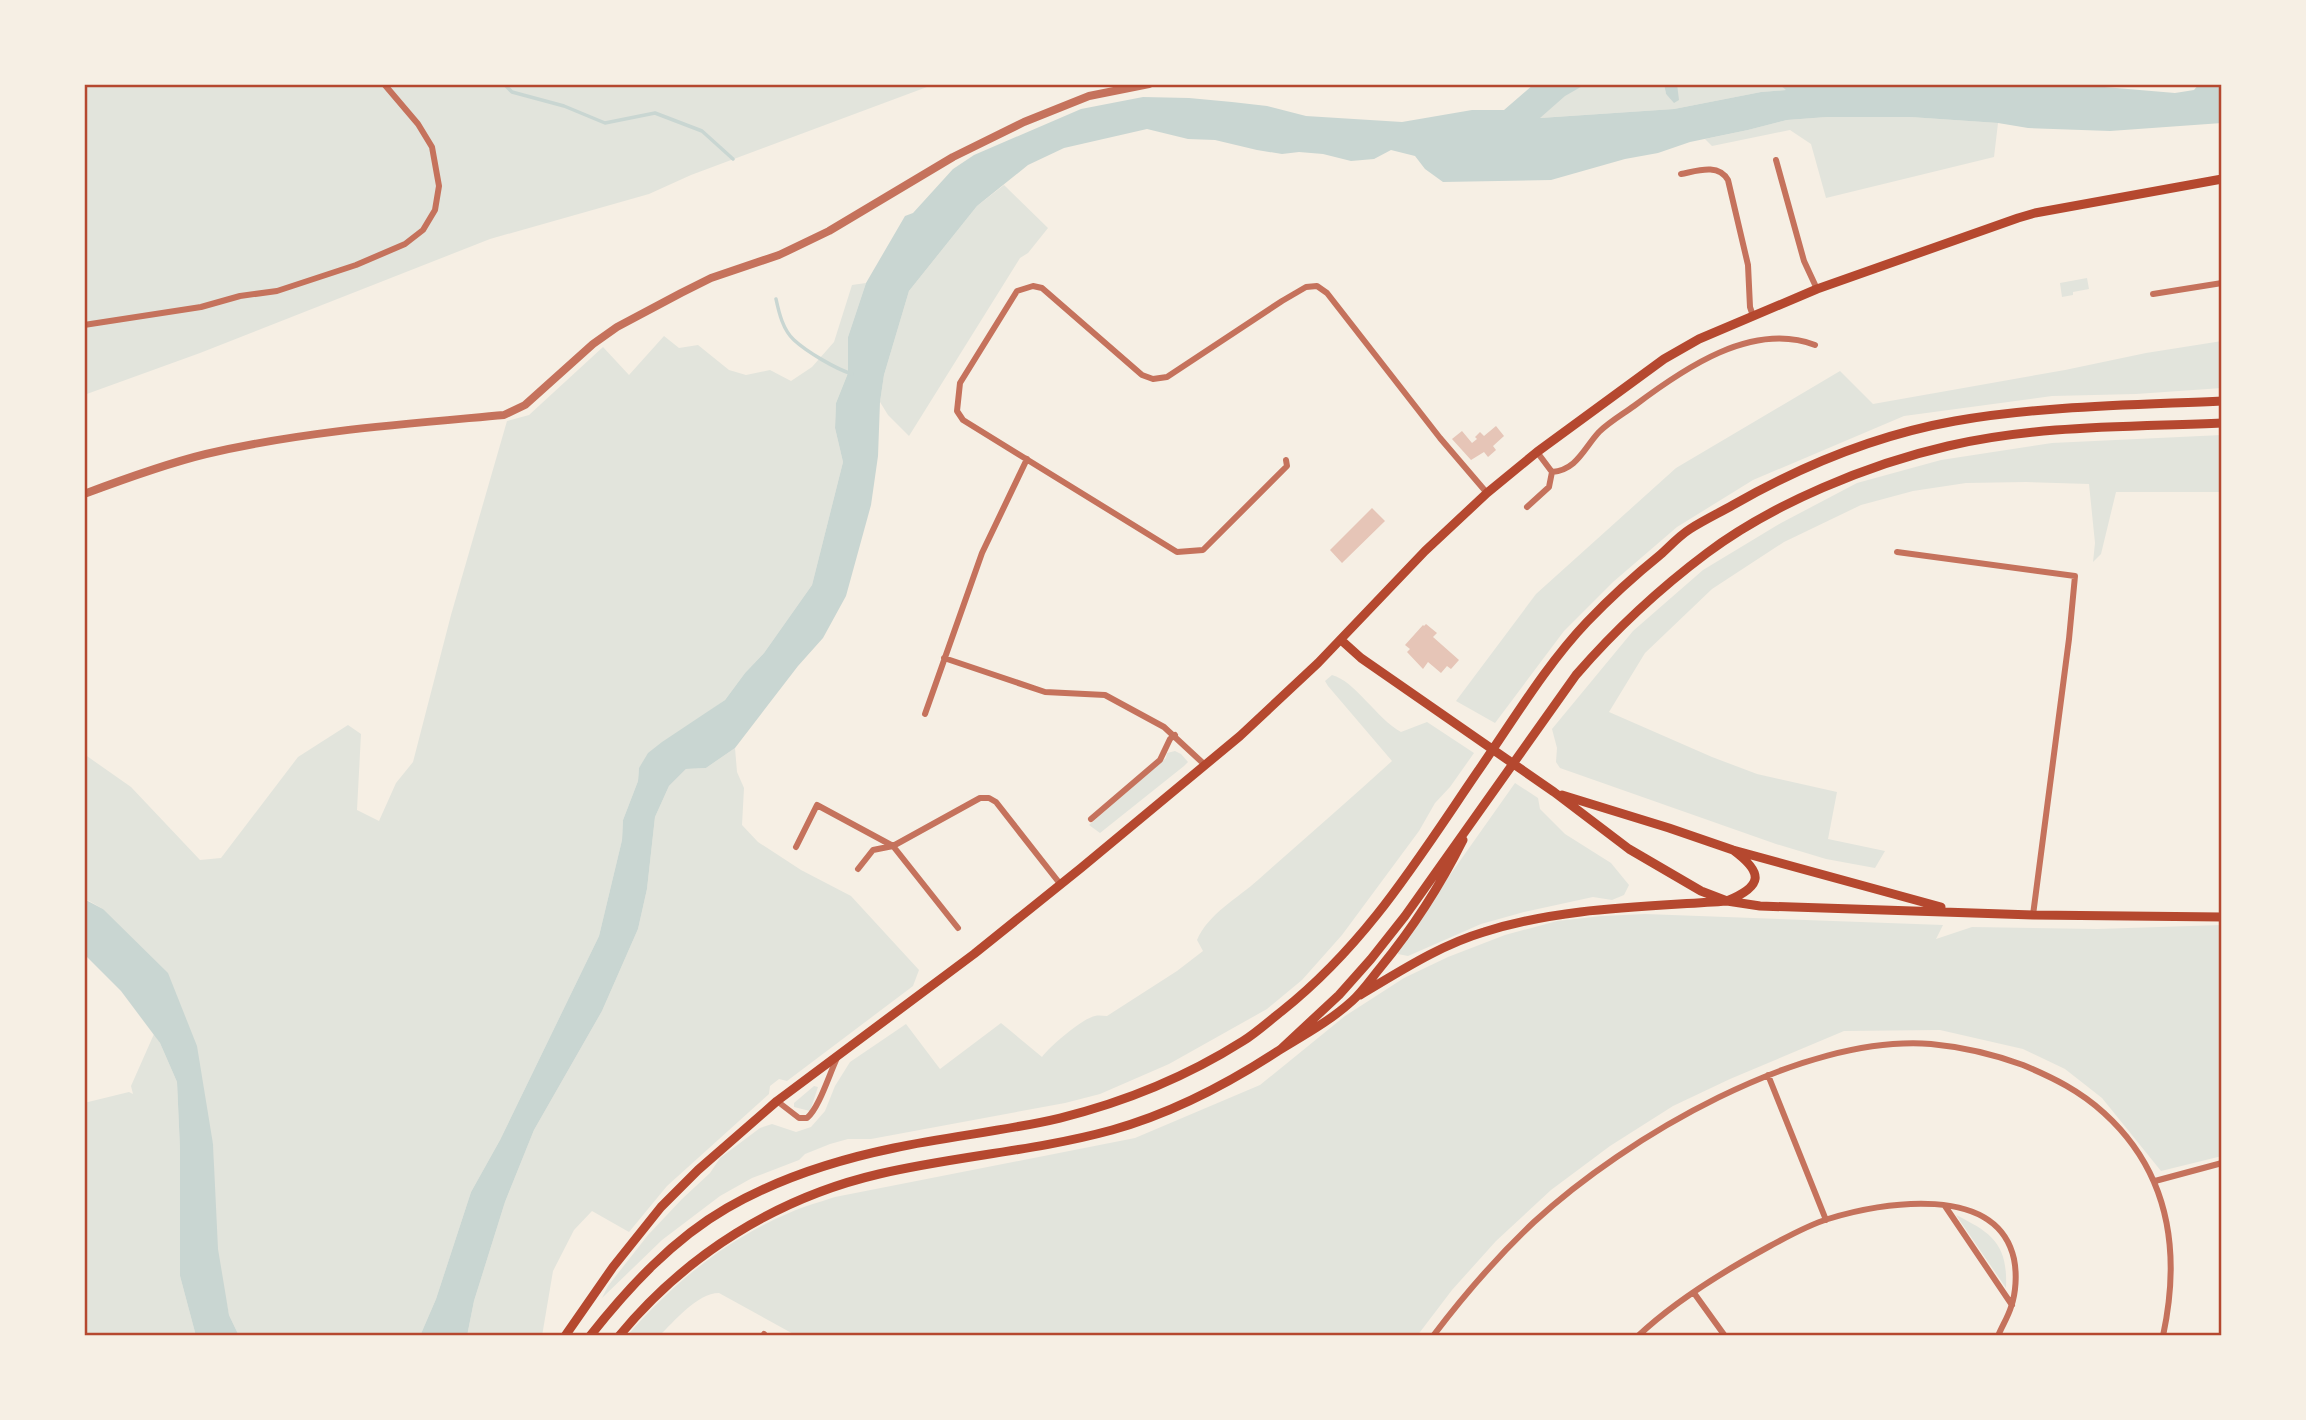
<svg xmlns="http://www.w3.org/2000/svg" width="2306" height="1420" font-family="'Open Sans',sans-serif">
  <style>
    .green { fill: #e2e4dc }
    .water { fill: #c9d6d2 }
    .lines { fill: none; stroke-linecap: round; stroke-linejoin: round }
    .stream { stroke: #c9d6d2; stroke-width: 3.5 }
    .building { fill: #e6c5b7 }
    .minor { stroke: #c5725c; stroke-width: 6 }
    .tertiary { stroke: #c5725c; stroke-width: 8 }
    .secondary { stroke: #b5482f; stroke-width: 9 }
    .neatline { fill: none; stroke: #b5482f; stroke-width: 2.5 }
  </style>
  <rect width="100%" height="100%" fill="#f6efe4"/>
  <!-- green -->
  <path class="green" d="M 84,84 L 935,84 L 691,175 L 649,194 L 490,239 L 200,353 L 84,395 Z
    M 1586,84 L 1664,84 L 1666,94 L 1672,99 L 1677,84 L 1779,84 L 1787,90 L 1761,92 L 1674,109 L 1539,118 L 1565,95 Z
    M 1813,84 L 1920,84 L 1886,87 L 1816,86 Z
    M 1827,117 L 1910,117 L 1998,123 L 1994,157 L 1826,198 L 1811,144 L 1790,130 L 1712,146 L 1705,139 L 1748,130 L 1787,120 Z
    M 1004,185 L 1048,228 L 1028,253 L 1020,258 L 909,436 L 888,415 L 880,402 L 884,375 L 909,291 L 977,206 Z
    M 2087,278 L 2089,289 L 2073,292 L 2073,295 L 2062,297 L 2060,283 Z
    M 866,283 L 848,337 L 848,373 L 836,403 L 835,428 L 843,462 L 812,585 L 764,653 L 745,673 L 725,700 L 694,722 L 639,768 L 638,781 L 623,820 L 622,840 L 599,936 L 500,1140 L 471,1192 L 436,1299 L 420,1336 L 239,1336 L 229,1315 L 215,1246 L 213,1144 L 103,909 L 84,898 L 84,754 L 131,787 L 200,860 L 221,858 L 298,757 L 348,725 L 361,734 L 357,810 L 379,821 L 396,783 L 413,762 L 451,615 L 507,421 L 529,415 L 603,347 L 629,375 L 664,336 L 679,348 L 698,345 L 729,370 L 746,375 L 770,370 L 791,381 L 812,367 L 834,342 L 852,285 Z
    M 2222,341 L 2222,388 L 2136,394 L 2052,396 L 1904,416 L 1753,480 L 1677,527 L 1613,582 L 1564,631 L 1495,723 L 1456,701 L 1536,594 L 1676,468 L 1840,371 L 1873,404 L 2065,370 L 2146,353 Z
    M 2222,435 L 2222,492 L 2116,492 L 2101,554 L 2093,562 L 2095,543 L 2089,484 L 2026,482 L 1966,483 L 1913,491 L 1861,505 L 1784,542 L 1712,589 L 1645,653 L 1609,712 L 1712,757 L 1757,774 L 1837,792 L 1828,839 L 1885,851 L 1875,868 L 1826,859 L 1776,844 L 1560,768 L 1556,762 L 1557,748 L 1552,729 L 1633,631 L 1703,570 L 1781,523 L 1857,483 L 1941,460 L 2052,443 Z
    M 1332,675 C 1355,681 1377,719 1401,732 L 1427,722 L 1474,753 L 1450,787 L 1435,803 L 1419,831 L 1342,935 L 1302,980 L 1267,1009 L 1169,1064 L 1100,1094 L 1065,1103 L 871,1139 L 848,1139 L 830,1144 L 805,1154 L 799,1160 L 752,1178 L 720,1196 L 662,1240 L 602,1298 L 608,1286 L 648,1235 L 682,1199 L 710,1173 L 720,1158 L 760,1128 L 772,1124 L 796,1132 L 811,1127 L 825,1111 L 835,1086 L 850,1062 L 906,1024 L 940,1069 L 1001,1023 L 1042,1057 C 1050,1046 1083,1018 1095,1016 C 1099,1015 1103,1016 1107,1016 L 1177,971 L 1203,951 L 1197,940 C 1208,914 1238,898 1258,880 C 1303,840 1348,801 1392,761 L 1328,686 L 1325,681 Z
    M 735,748 L 737,772 L 744,788 L 742,825 L 758,842 L 801,870 L 851,896 L 919,970 L 913,986 L 787,1081 L 779,1079 L 770,1086 L 769,1094 L 667,1186 L 629,1232 L 592,1211 L 574,1230 L 553,1271 L 542,1336 L 467,1336 L 474,1301 L 505,1202 L 534,1130 L 602,1011 L 638,929 L 647,889 L 655,817 L 669,786 L 686,769 L 706,768 Z
    M 1175,751 L 1181,754 L 1188,762 L 1184,766 L 1100,833 L 1089,825 L 1166,758 L 1167,753 Z
    M 1515,783 L 1538,798 L 1540,809 L 1565,834 L 1611,863 L 1629,885 L 1624,895 L 1612,900 L 1593,897 L 1524,912 L 1481,924 L 1408,956 L 1398,954 L 1397,950 Z
    M 1645,914 L 1943,925 L 1936,939 L 1972,927 L 2097,929 L 2222,925 L 2222,1156 L 2161,1171 L 2102,1098 L 2065,1069 L 2023,1049 L 1940,1030 L 1844,1031 L 1730,1079 L 1673,1106 L 1610,1146 L 1551,1190 L 1496,1241 L 1452,1290 L 1417,1336 L 797,1336 L 719,1293 C 697,1293 674,1322 659,1336 L 627,1336 C 672,1284 725,1240 789,1213 C 804,1206 820,1202 835,1197 L 1135,1138 L 1260,1085 L 1345,1016 L 1404,978 L 1448,957 L 1505,935 L 1557,921 L 1602,916 Z
    M 154,1034 L 160,1043 L 177,1082 L 180,1149 L 180,1276 L 196,1336 L 84,1336 L 84,1103 L 129,1092 L 133,1094 L 131,1086 Z
    M 814,1086 L 818,1087 L 810,1111 L 794,1107 L 794,1103 Z
    M 1956,1215 C 1992,1233 2008,1244 2006,1288 Z"/>
  <!-- water -->
  <path class="water" d="M 1534,84 L 1586,84 L 1565,96 L 1540,118 L 1674,109 L 1761,92 L 1786,90 L 1779,84 L 1886,87 L 1920,84 L 2069,84 L 2175,93 L 2194,90 L 2199,84 L 2222,84 L 2222,123 L 2110,131 L 2028,128 L 1998,123 L 1910,117 L 1827,117 L 1787,120 L 1748,130 L 1690,142 L 1658,153 L 1625,159 L 1551,180 L 1443,182 L 1425,169 L 1415,156 L 1391,150 L 1374,159 L 1351,161 L 1323,154 L 1299,152 L 1282,154 L 1257,150 L 1215,140 L 1188,139 L 1147,129 L 1064,148 L 1028,165 L 977,206 L 909,291 L 884,375 L 880,402 L 878,456 L 871,505 L 846,596 L 823,638 L 798,666 L 735,748 L 706,768 L 686,769 L 669,786 L 655,817 L 647,889 L 638,929 L 602,1011 L 534,1130 L 505,1202 L 474,1301 L 467,1336 L 420,1336 L 436,1299 L 471,1192 L 500,1140 L 599,936 L 622,840 L 623,820 L 638,781 L 639,768 L 648,753 L 662,742 L 725,700 L 745,673 L 764,653 L 812,585 L 843,462 L 835,428 L 836,403 L 848,373 L 848,337 L 866,283 L 905,216 L 913,213 L 953,169 L 974,155 L 1081,109 L 1143,97 L 1189,98 L 1232,102 L 1267,106 L 1306,116 L 1402,122 L 1472,110 L 1504,110 Z
    M 1664,84 L 1677,84 L 1679,100 L 1674,103 L 1666,94 Z
    M 84,899 L 103,909 L 168,973 L 197,1046 L 213,1144 L 218,1249 L 229,1315 L 239,1336 L 196,1336 L 180,1276 L 180,1149 L 177,1082 L 160,1043 L 121,991 L 84,954 Z"/>
  <g class="lines">
    <!-- stream -->
    <path class="stream" d="M 504,84 L 512,92 L 564,106 L 605,123 L 655,113 L 702,131 L 733,159
      M 776,299 C 779,313 783,330 794,340 C 807,352 836,369 852,374"/>
  </g>
  <!-- building -->
  <path class="building" d="M 1496,426 L 1504,436 L 1493,446 L 1496,450 L 1488,457 L 1484,452 L 1471,460 L 1452,439 L 1462,431 L 1472,443 L 1477,439 L 1475,437 L 1480,432 L 1484,436 Z
    M 1372,508 L 1385,521 L 1342,563 L 1330,550 Z
    M 1426,624 L 1437,633 L 1433,637 L 1459,660 L 1451,669 L 1447,666 L 1441,673 L 1428,662 L 1423,669 L 1407,652 L 1410,649 L 1405,645 L 1423,625 L 1424,626 Z"/>
  <g class="lines">
    <!-- minor -->
    <path class="minor" d="M 1776,160 L 1804,261 L 1817,289
      M 1681,174 C 1697,171 1718,163 1728,180 L 1748,265 L 1750,307 L 1753,316
      M 2153,294 L 2222,283
      M 84,325 L 201,307 L 240,296 L 277,291 L 356,265 L 405,244 L 423,230 L 435,210 L 439,186 L 432,147 L 418,124 L 384,84
      M 1537,452 L 1552,472
      M 1286,460 L 1287,466 L 1203,550 L 1177,552 L 963,420 L 957,411 L 960,383 L 1017,291 L 1033,286 L 1042,288 L 1142,375 L 1153,379 L 1167,377 L 1282,301 L 1306,287 L 1317,286 L 1327,293 L 1440,438 L 1487,493
      M 1527,507 L 1549,487 L 1552,472 C 1577,470 1584,448 1599,432 C 1609,422 1623,414 1634,406 C 1683,369 1752,321 1815,345
      M 1897,552 L 2075,576 L 2069,639 L 2033,915
      M 944,658 L 1045,692 L 1105,695 L 1164,727 L 1205,765
      M 925,714 L 982,553 L 1027,459
      M 1091,819 L 1160,760 L 1170,739 L 1175,735
      M 796,847 L 817,805 L 893,846 L 958,928
      M 858,869 L 873,850 L 893,846 L 980,798 L 989,798 L 996,802 L 1061,885
      M 1768,1075 L 1826,1220
      M 777,1101 L 799,1118 L 807,1118 C 819,1108 829,1075 837,1058
      M 2155,1181 L 2222,1163
      M 1945,1206 L 2012,1305
      M 1694,1293 L 1725,1336
      M 763,1336 L 764,1334
      M 1433,1336 C 1464,1295 1497,1257 1534,1222 C 1626,1137 1802,1034 1931,1044 C 1963,1047 1993,1054 2023,1065 C 2054,1078 2080,1091 2104,1113 C 2170,1173 2181,1252 2163,1336
      M 1638,1336 C 1676,1300 1724,1271 1770,1246 C 1789,1236 1808,1225 1828,1219 C 1882,1202 1997,1183 2014,1259 C 2017,1274 2016,1293 2011,1307 C 2008,1317 2002,1326 1998,1336"/>
    <!-- tertiary -->
    <path class="tertiary" d="M 84,494 C 124,479 165,464 206,454 C 304,431 405,424 504,415 L 525,405 L 593,344 L 617,327 L 681,293 L 711,278 L 779,255 L 829,231 L 953,157 L 1024,122 L 1089,96 L 1149,84"/>
    <!-- secondary -->
    <path class="secondary" d="M 1341,640 L 1361,658 L 1554,792 L 1629,849 L 1701,891 L 1727,901 L 1760,906 L 2033,915 L 2222,917
      M 1562,795 L 1669,828 L 1733,850 L 1941,907
      M 1360,995 C 1399,972 1440,945 1484,932 C 1562,907 1646,907 1727,901 C 1763,886 1764,873 1733,850
      M 1281,1049 L 1339,995 L 1371,959 L 1405,916 L 1576,675 C 1615,630 1659,589 1707,553 C 1772,504 1869,464 1948,446 C 2037,425 2131,427 2222,423
      M 565,1336 L 613,1267 L 661,1207 L 698,1170 L 777,1101 L 974,954 L 1081,868 L 1240,736 L 1318,663 L 1425,551 L 1487,493 L 1537,452 L 1664,359 L 1699,339 L 1817,289 L 2018,218 L 2035,213 L 2222,179
      M 590,1336 C 628,1288 673,1239 727,1208 C 779,1178 836,1160 894,1148 C 949,1136 1006,1131 1060,1118 C 1125,1102 1186,1077 1243,1041 C 1256,1033 1269,1021 1282,1011 C 1366,944 1416,862 1476,774 C 1511,724 1545,666 1587,622 C 1610,598 1634,576 1660,555 C 1670,546 1679,536 1690,529 C 1704,520 1719,513 1733,505 C 1803,465 1876,435 1955,421 C 2040,406 2135,405 2222,401
      M 619,1336 C 686,1255 776,1198 879,1174 C 956,1156 1036,1151 1112,1130 C 1173,1113 1226,1085 1278,1051 C 1304,1035 1330,1021 1352,1001 C 1363,991 1371,979 1380,968 C 1412,929 1440,886 1463,840"/>
  </g>
  <!-- border -->
  <rect width="2306" height="1420" fill="none" stroke="#f6efe4" stroke-width="172"/>
  <rect x="86" y="86" width="2134" height="1248" class="neatline"/>
</svg>
